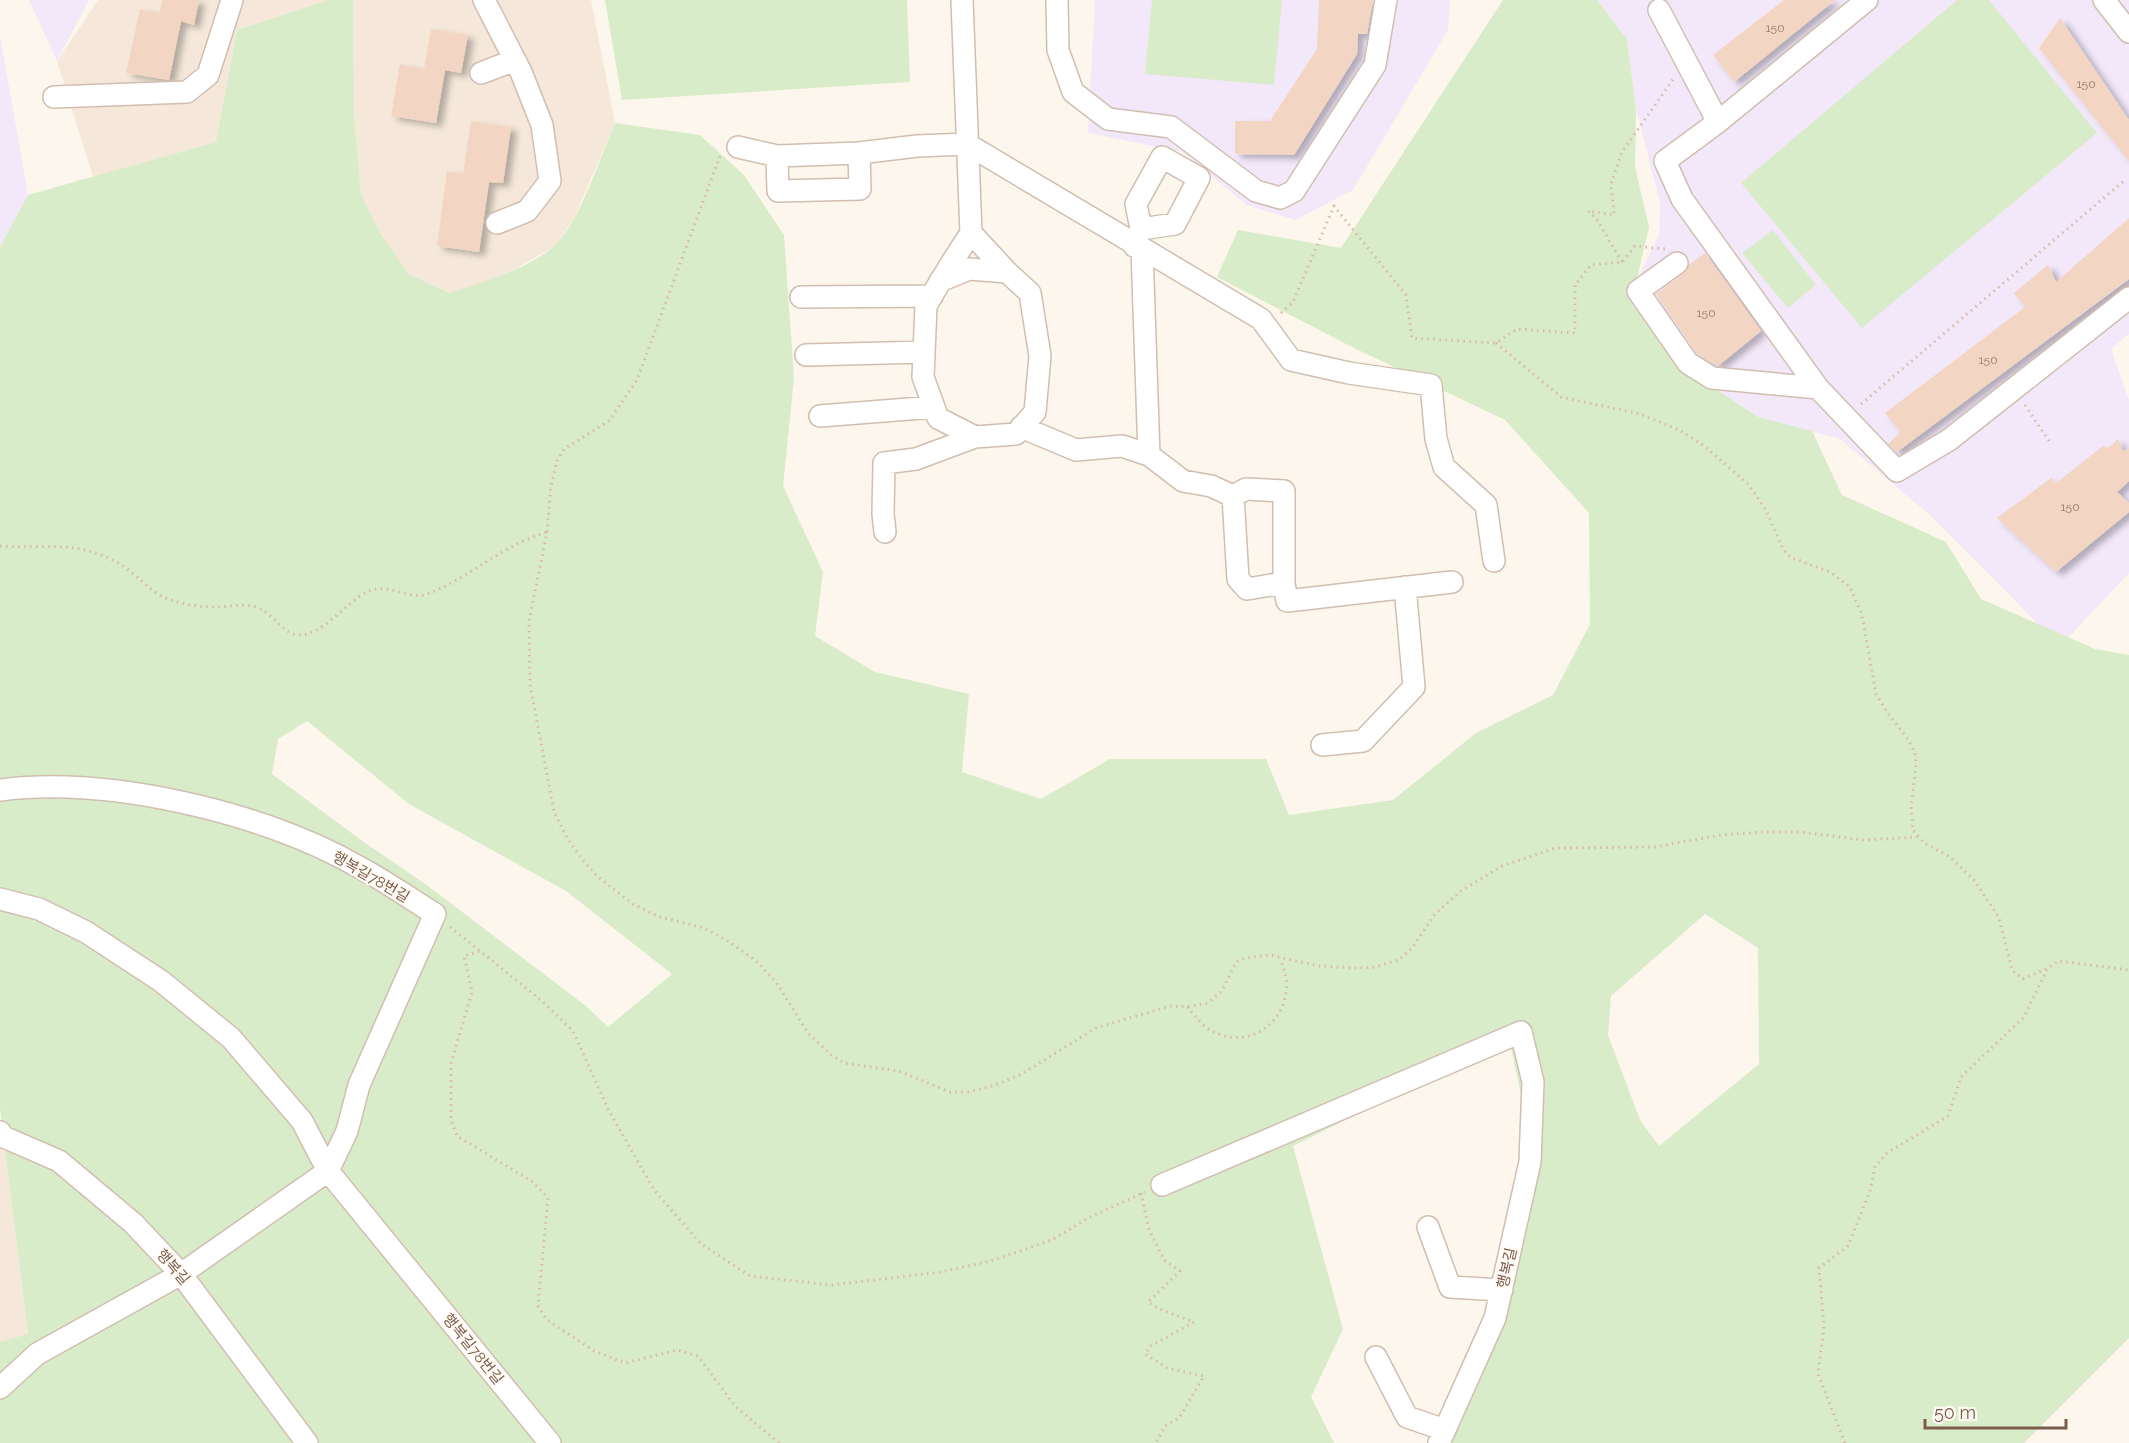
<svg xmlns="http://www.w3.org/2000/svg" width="2129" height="1443" font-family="Raleway,'Noto Sans KR',sans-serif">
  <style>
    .residential { fill: #f5e8da }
    .education { fill: #f3e8fa }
    .green { fill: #d8ecc9; fill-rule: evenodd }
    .building { fill: #f3d5c3; filter: url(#shadow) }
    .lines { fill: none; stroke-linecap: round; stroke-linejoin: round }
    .minor-casing { stroke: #d1beb0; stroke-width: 24 }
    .path { stroke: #d9b8a5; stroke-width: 3; stroke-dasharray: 1.5 4.5; stroke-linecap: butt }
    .minor { stroke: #fff; stroke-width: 21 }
    .labels { text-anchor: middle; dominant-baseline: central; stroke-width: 4.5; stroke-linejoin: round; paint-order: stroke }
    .number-label { font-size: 12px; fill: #987a6a }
    .street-label { font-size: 15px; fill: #7a5c4d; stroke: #fffaf3 }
  </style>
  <defs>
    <filter id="shadow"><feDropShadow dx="6" dy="4" stdDeviation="3" flood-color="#0004"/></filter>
  </defs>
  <rect width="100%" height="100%" fill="#fdf6ec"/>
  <!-- residential -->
  <path class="residential" d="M 98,0 L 328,0 L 237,30 L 216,142 L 93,177 L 57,61 Z
    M 353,0 L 591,0 L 615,123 L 574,218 L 555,246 L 505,275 L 451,293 L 409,274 L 380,233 L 361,195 L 354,113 Z
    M 0,1132 L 4,1137 L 28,1335 L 0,1342 Z"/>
  <!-- education -->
  <path class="education" d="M 29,0 L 89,0 L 57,61 Z
    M 1095,0 L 1450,0 L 1448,30 L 1353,190 L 1295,220 L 1247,205 L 1182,152 L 1088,133 Z
    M 1597,0 L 2129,0 L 2129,334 L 2111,349 L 2129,400 L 2129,573 L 2060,646 L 1933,518 L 1840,439 L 1758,417 L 1701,379 L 1636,283 L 1659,234 L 1660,203 L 1636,109 L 1627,39 Z
    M 0,35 L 28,195 L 0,247 Z"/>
  <!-- green -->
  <path class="green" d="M 328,0 L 353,0 L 354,113 L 361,195 L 380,233 L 409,274 L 450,293 C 483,282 528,269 554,246 C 579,224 601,155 615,123 L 700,135 L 744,175 L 784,235 L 794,378 L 783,486 L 823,572 L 815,636 L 875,672 L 969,694 L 962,772 L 1041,799 L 1110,759 L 1266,759 L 1289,815 L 1393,800 L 1476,733 L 1553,695 L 1590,624 L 1589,513 L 1505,420 L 1354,348 L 1217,277 L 1238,230 L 1341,248 L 1503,0 L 1597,0 L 1627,39 L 1636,109 L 1635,167 L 1649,227 L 1634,292 L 1701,379 L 1758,417 L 1812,431 L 1842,495 L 1946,542 L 1981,599 L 2095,649 L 2129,655 L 2129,1338 L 2024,1443 L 1448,1443 L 1537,1168 L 1509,1039 L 1293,1146 L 1343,1329 L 1311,1397 L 1334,1443 L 0,1443 L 0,1342 L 28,1334 L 0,1108 L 0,247 L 28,195 L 216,142 L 237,30 ZM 307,721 L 409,804 L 566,891 L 672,974 L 608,1027 L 586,1006 L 428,886 L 361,840 L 272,774 L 278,739 ZM 1705,914 L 1758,948 L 1759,1064 L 1659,1146 L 1640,1120 L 1608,1035 L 1611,996 Z
    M 605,0 L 907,0 L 910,82 L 622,100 Z
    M 1152,0 L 1282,0 L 1274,85 L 1145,74 Z
    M 1957,0 L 1989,0 L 2097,133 L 1862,328 L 1741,183 Z
    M 1773,230 L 1816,285 L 1788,308 L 1742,253 Z"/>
  <!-- building -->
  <path class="building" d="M 162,0 L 199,0 L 194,25 L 181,21 L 169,80 L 126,73 L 140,9 L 160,13 Z
    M 1319,0 L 1373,0 L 1367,34 L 1358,34 L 1357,54 L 1294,155 L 1235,154 L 1235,121 L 1270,121 L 1317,49 Z
    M 1784,0 L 1835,0 L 1734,82 L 1713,55 Z
    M 2060,18 L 2129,120 L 2129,161 L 2039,48 Z
    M 431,29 L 468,35 L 461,73 L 445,70 L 436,123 L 391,116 L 400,64 L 424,69 Z
    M 471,121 L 511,127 L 503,183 L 489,182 L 479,252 L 437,246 L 447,171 L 463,174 Z
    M 2129,218 L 2129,279 L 1897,452 L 1888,444 L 1901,432 L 1885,413 L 2025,307 L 2014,293 L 2048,265 L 2056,282 Z
    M 1705,253 L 1761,331 L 1718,366 L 1697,354 L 1656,294 L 1684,273 L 1689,265 Z
    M 2118,439 L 2123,451 L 2129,448 L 2129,481 L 2117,492 L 2129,503 L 2129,512 L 2056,572 L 1997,518 L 2051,478 L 2056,483 L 2103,446 L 2108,448 Z"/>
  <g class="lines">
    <!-- minor casing -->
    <g class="minor-casing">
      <path id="minor" d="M 484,0 L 521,72 L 542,125 L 550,181 L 527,211 L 497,223
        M 1057,0 L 1058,50 L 1073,92 L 1108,119 L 1171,127 L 1256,191 L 1280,198 L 1294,191 L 1375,65 L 1386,0
        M 2104,0 L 2129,32
        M 1659,10 L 1718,122 L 1867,0
        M 481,73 L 515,60
        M 54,97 L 187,92 L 208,75 L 232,0
        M 1718,122 L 1665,161 L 1682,199 L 1818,388 L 1897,471 L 1949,440 L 2129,298
        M 738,147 L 777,156
        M 859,153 L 860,189 L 778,191 L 777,156 L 859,153 L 917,146 L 967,144 L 1261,319 L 1291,360 L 1349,373 L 1431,385 L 1436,439 L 1444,467 L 1486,505 L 1494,561
        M 971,233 L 1007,272
        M 1134,246 L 1141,229 L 1136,204 L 1162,157 L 1199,178 L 1175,224 L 1141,229
        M 1142,250 L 1149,455
        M 1677,263 L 1638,291 L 1688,363 L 1712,378 L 1818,388
        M 940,281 L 969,269 L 1007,272 L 1030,293 L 1040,356 L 1035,412 L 1016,434 L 975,437 L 938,418 L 923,377 L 926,306 C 940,281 955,257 971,233 L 962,0
        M 801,297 L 932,296
        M 806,355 L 924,352
        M 820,416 L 934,407
        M 1021,427 L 1076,450 L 1122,446 L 1149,455 L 1183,481 L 1211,486 L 1233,496 L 1246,489 L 1284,491 L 1284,583 L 1247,589 L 1238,579 L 1233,496
        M 885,532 L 883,514 L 884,463 L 916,459 L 975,437
        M 1284,583 L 1287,601 L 1452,582
        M 1322,745 L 1363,741 L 1414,687 L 1405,587
        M 0,790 C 107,776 263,812 357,866 C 384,880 409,898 435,914 L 359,1085 L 347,1131 L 328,1171 L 181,1274 L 37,1354 L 0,1388
        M 0,899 L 39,909 L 86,932 L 161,981 L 231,1038 L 302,1121 L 328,1171 L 550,1443
        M 0,1132 L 4,1137 L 59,1161 L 133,1223 L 181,1274 L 307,1443
        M 1162,1185 L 1521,1032 L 1533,1082 L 1530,1162 L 1495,1318 L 1439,1443
        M 1428,1227 L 1450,1287 L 1502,1290
        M 1376,1357 L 1407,1417 L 1445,1430"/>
    </g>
    <!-- path -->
    <path class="path" d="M 720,156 L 637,380 L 609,421 L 564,449 L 557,461 L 551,486 L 547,532 L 529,621 L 530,684 L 554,812 L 567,838 L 585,863 L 598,877 L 633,904 L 657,916 L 704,928 L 728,941 L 756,961 L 776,982 L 808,1033 L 830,1054 L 844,1063 L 899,1071 L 950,1092 L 968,1092 L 992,1086 L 1020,1075 L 1096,1028 L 1170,1006 L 1187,1007 L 1208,1003 L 1222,991 L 1236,962 L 1245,958 L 1270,955 L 1318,966 L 1357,968 L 1375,967 L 1399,960 L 1412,948 L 1435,914 L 1461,891 L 1502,866 L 1555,848 L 1654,847 L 1721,835 L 1762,832 L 1801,832 L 1865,840 L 1917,837
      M 1622,262 L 1596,218 L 1588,211 L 1614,215 L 1611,184 L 1622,152 L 1674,78
      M 1281,313 L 1293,302 L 1334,206 L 1406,295 L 1412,338 L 1496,343 L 1517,329 L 1575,333 L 1575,285 L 1591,265 L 1622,262 L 1635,246 L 1665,249
      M 1496,343 L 1561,397 L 1640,414 L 1679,430 L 1703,445 L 1748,484 L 1766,510 L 1783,549 L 1790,557 L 1830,572 L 1850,587 L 1862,615 L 1876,694 L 1889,715 L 1908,739 L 1915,753 L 1916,767 L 1911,806 L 1913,830 L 1924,843 L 1950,857 L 1975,881 L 1999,918 L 2012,970 L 2023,979 L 2048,968
      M 1861,404 L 2125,180
      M 2025,405 L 2049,441
      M 0,546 C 46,549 81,539 123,566 C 140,577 151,594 171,600 C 185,605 201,607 216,607 C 229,607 243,603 256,607 C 273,612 283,636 301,635 C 324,634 348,600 369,591 C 389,582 409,602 430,593 C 472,576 501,546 547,532
      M 450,927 L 480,951
      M 1187,1007 C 1194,1014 1200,1023 1207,1028 C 1257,1060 1304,1005 1280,960
      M 1141,1193 L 1149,1230 L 1164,1260 L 1180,1271 L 1148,1302 L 1157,1308 L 1194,1322 L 1151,1346 L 1145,1354 L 1167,1368 L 1204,1376 L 1179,1418 L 1165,1426 L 1156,1443
      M 779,1443 L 735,1406 L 698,1356 L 677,1350 L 625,1363 L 594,1351 L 547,1320 L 538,1306 L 548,1198 L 533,1182 L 457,1136 L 451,1120 L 451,1063 L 472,992 L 464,956 L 480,951 L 542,1001 L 573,1031 L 608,1109 L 654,1190 L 701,1244 L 750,1276 L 832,1285 L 941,1272 L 991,1261 L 1052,1240 L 1088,1218 L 1145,1192
      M 1845,1443 L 1818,1374 L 1824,1326 L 1819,1268 L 1848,1246 L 1870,1191 L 1875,1167 L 1887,1153 L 1948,1116 L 1961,1077 L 2024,1017 L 2048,968 L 2058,961 L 2129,970"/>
    <!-- minor -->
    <use href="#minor" class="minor"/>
  </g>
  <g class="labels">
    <!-- number labels -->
    <g class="number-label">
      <text x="1775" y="28">150</text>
      <text x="2086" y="84">150</text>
      <text x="1706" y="313">150</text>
      <text x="1988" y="360">150</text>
      <text x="2070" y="507">150</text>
    </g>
    <!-- street labels -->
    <g class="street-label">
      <text transform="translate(371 877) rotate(30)">행복길78번길</text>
      <text transform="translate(173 1267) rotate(49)">행복길</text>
      <text transform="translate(1507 1268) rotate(-77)">행복길</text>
      <text transform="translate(473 1349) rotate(51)">행복길78번길</text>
    </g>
  </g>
  <!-- scale -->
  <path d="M1925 1419v9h141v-9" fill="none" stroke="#7a5c4d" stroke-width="3"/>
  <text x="1934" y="1419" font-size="18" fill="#7a5c4d" stroke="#fffaf3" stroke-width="4.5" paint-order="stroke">50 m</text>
</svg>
